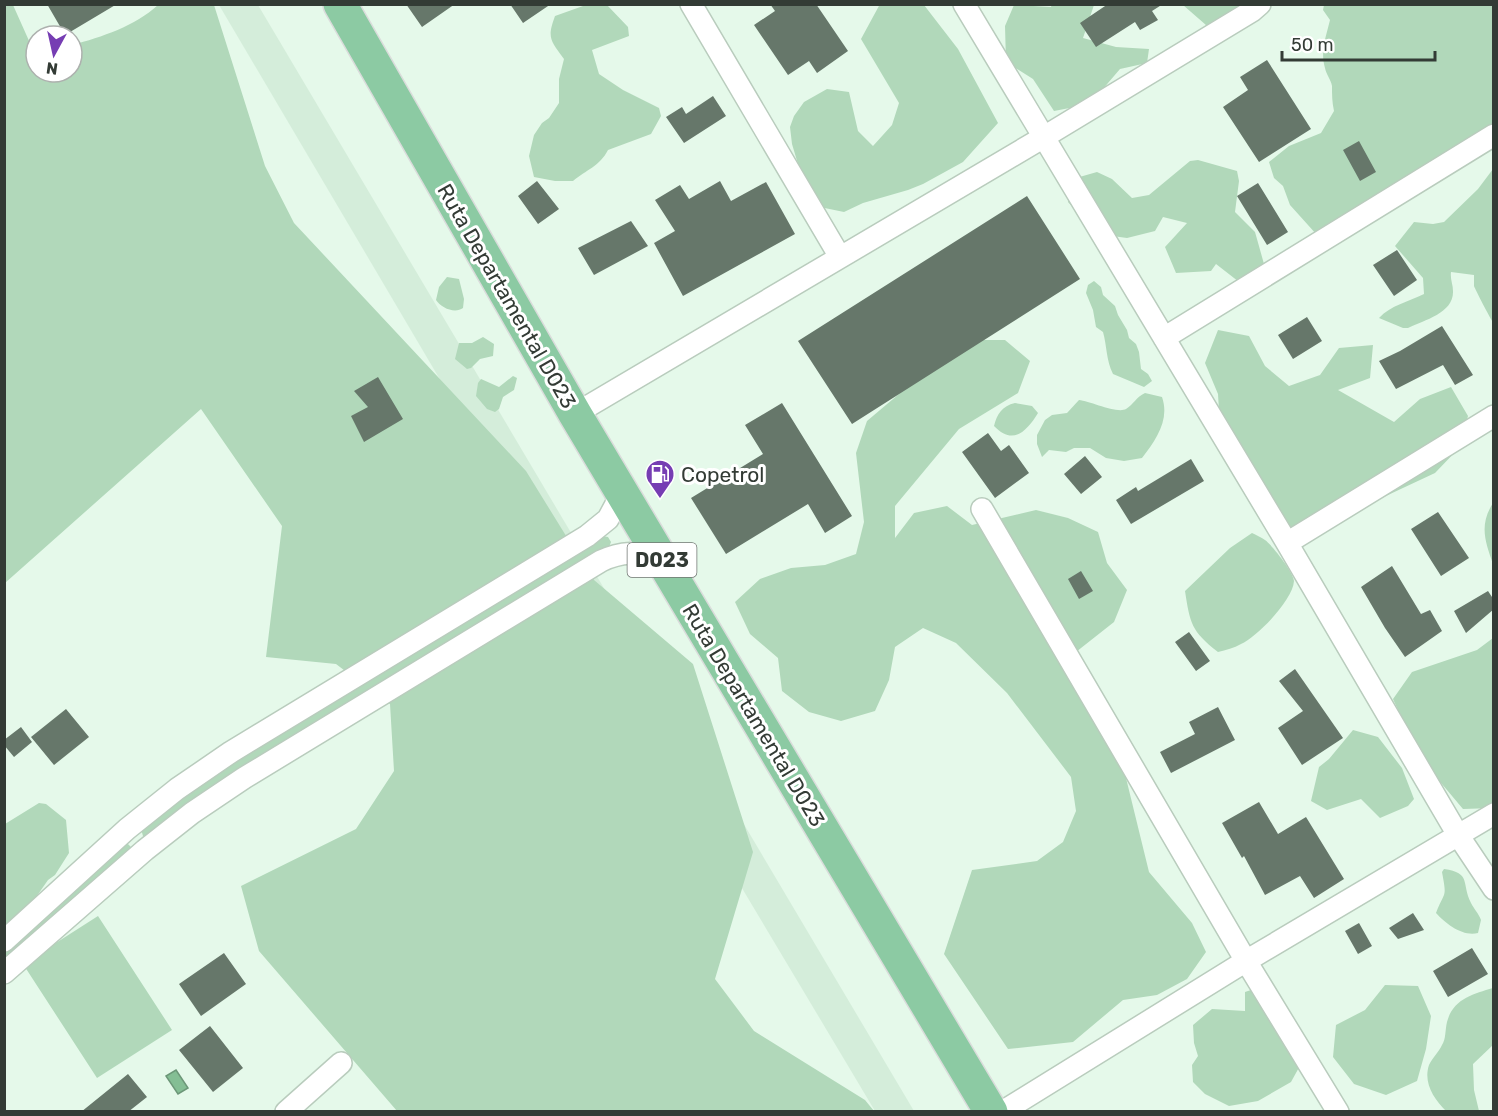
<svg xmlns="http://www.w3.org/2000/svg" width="1498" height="1116" font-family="Rubik,sans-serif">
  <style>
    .built { fill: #d4edda }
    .green { fill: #b1d8ba }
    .water { fill: #84be94; stroke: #6c9778; stroke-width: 1.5 }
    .building { fill: #66776a }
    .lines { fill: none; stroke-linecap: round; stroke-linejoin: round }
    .minor-casing { stroke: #b9ccbd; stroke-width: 24 }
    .primary-casing { stroke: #dadcdb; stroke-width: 36 }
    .minor { stroke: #fff; stroke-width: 21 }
    .primary { stroke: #8ccaa3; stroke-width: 33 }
    .labels { text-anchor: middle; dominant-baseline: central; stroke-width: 6; stroke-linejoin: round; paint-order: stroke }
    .shield { fill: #fff; stroke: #707672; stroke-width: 1.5 }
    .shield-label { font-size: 20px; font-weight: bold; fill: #333b35 }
    .street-label { font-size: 21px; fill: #333b35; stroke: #fff }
    .poi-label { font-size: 21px; fill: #333b35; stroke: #fff; text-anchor: start }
  </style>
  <rect width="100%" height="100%" fill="#e5f9ea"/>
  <!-- built -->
  <path class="built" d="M 219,5 L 258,5 L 914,1111 L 875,1111 L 576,610 Z"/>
  <!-- green -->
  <path class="green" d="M 880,4 L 924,5 L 958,49 L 998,123 L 963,162 L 923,184 L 908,190 L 863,203 L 844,212 L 815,206 L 806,191 L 792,144 L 790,127 L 794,116 L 804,102 L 827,89 L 849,92 L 858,131 L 873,146 L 892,125 L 899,103 L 861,39 Z
    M 1052,4 L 1094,5 L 1083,38 L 1116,47 L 1149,49 L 1147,63 L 1120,69 L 1090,104 L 1054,111 L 1033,79 L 1006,62 L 1005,26 L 1014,5 L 1051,7 Z
    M 5,5 L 13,5 L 30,43 L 36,44 L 36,72 L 72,72 L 72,45 C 102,37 135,26 158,5 L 214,5 L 265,166 L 294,223 L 526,471 L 576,552 L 602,536 L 608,537 L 611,542 L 609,547 L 584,563 L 594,580 L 693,664 L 753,852 L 715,979 L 754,1031 L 865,1100 L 874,1111 L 397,1111 L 259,951 L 241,886 L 356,829 L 394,771 L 390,704 L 372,691 L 146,836 L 143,836 L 141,829 L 235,759 L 361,683 L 336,664 L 266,657 L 282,526 L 201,409 L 5,583 Z
    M 607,5 L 628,27 L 629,36 L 592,50 L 599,74 L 623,90 L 659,108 L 661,116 L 651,134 L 608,150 C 600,166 586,170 573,181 L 555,181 L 534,177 L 529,156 L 534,135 L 542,123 L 549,118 L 559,103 L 559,79 L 564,59 C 550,40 547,38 555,16 L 583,6 Z
    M 1183,5 L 1242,5 L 1241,13 L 1214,32 Z
    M 1324,5 L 1493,5 L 1493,130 L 1317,235 L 1290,205 L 1283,186 L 1274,178 L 1269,162 L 1289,146 L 1321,133 L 1334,111 C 1332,102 1332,95 1332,86 C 1331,80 1326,74 1325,68 C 1320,51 1326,37 1330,20 L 1323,10 Z
    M 1198,160 L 1237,171 L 1239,181 L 1235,212 L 1255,232 L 1264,264 L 1243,285 L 1216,264 L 1211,271 L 1176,273 L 1165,247 L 1187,223 L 1163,217 L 1155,231 L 1127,238 L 1098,234 L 1068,202 L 1076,178 L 1097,172 L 1112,179 L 1132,198 L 1149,195 L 1190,161 Z
    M 1493,169 L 1493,322 C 1491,320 1475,289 1474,286 C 1474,282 1474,279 1474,275 L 1451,272 C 1450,279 1453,284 1453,291 C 1454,313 1425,320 1408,328 L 1403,328 L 1379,318 C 1391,305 1408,302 1424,294 L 1423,278 L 1395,246 L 1414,222 L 1433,224 L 1444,222 L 1478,189 Z
    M 447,277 L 459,279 L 464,299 L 463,308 C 455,314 441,308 436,300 L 439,287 Z
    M 1094,281 L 1101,287 L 1103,295 L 1115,306 L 1118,315 L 1127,330 L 1129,338 L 1136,344 L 1139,352 L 1141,369 L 1148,374 L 1152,381 L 1144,387 L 1113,374 C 1106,360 1107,346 1103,332 L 1096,327 L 1093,310 L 1086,293 L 1088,285 Z
    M 1218,330 L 1249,336 L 1265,366 L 1289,386 L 1320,375 L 1339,348 L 1373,345 L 1370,378 L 1338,390 L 1394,422 L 1420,399 L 1451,387 L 1468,416 L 1459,448 L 1435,473 L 1373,502 L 1302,539 L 1269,526 L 1220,428 L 1218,394 L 1205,363 Z
    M 483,337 L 494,344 L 493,356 L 480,359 L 471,368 L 467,369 L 455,359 L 459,343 L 472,343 Z
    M 973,340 L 1005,340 L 1030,361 L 1018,393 L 959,429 L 895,506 L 895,538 L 914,513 L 947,506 L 972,525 L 1036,510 L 1068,518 L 1098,532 L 1107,563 L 1127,590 L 1114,622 L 1062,663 L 1081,689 L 1126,778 L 1149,872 L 1192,923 L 1206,952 L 1187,979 L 1157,995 L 1123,1000 L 1073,1042 L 1008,1049 L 944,954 L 972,870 L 1037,861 L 1063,842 L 1076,811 L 1071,777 L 1007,693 L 956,643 L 923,628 L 895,647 L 889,680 L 875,711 L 841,721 L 809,712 L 782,691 L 778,658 L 750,634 L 735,602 L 760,579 L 791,568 L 825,565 L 856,554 L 864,522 L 856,453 L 867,421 L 944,356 Z
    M 513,376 L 517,378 L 514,390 L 503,397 L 499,409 L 495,412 L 487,409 L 476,396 L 478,383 L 481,379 L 499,387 Z
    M 1145,393 L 1162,397 C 1170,420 1156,440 1142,458 L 1124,461 L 1106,458 L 1090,448 L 1074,448 L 1066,452 L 1049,450 L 1042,457 L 1037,444 L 1037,435 L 1045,420 L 1052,415 L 1067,413 L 1079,400 C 1090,401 1117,414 1126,409 C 1134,404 1136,397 1145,393 Z
    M 1015,403 L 1032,406 L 1038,413 C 1027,431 1013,446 994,426 C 997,414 1002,406 1015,403 Z
    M 1493,503 L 1493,564 C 1485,541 1479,525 1493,503 Z
    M 1252,533 C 1256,535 1261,537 1265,540 C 1272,545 1294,573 1294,581 C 1293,600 1257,637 1241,644 C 1234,648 1226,650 1218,652 C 1191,631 1190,623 1185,591 L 1230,548 Z
    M 1493,638 L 1493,808 L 1463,809 L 1420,758 L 1393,699 L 1412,672 L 1477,650 Z
    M 1353,730 L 1378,737 L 1402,768 L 1414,799 L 1408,806 L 1380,818 L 1361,799 L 1327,810 L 1311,801 L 1319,767 L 1329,759 Z
    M 39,803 L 46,804 L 66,820 L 69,853 L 55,875 L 48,880 L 27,910 L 5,928 L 5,824 Z
    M 126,842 L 131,847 L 130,851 L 5,963 L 5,950 Z
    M 1444,869 C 1472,873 1461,883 1471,903 C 1474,909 1479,914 1481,920 L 1478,933 C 1463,937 1446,924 1436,913 C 1445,890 1447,899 1442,872 Z
    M 98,916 L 172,1030 L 97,1078 L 23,964 Z
    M 1385,985 L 1418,986 L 1431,1016 L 1426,1049 L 1417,1081 L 1386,1095 L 1354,1084 L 1333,1057 L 1336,1025 L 1365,1010 Z
    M 1493,988 L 1493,1045 L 1473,1064 L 1474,1090 L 1479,1111 L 1446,1111 C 1434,1099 1423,1083 1429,1065 C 1432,1058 1439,1052 1442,1045 C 1446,1039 1445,1030 1447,1022 C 1453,999 1473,994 1493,988 Z
    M 1251,990 L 1281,1024 L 1284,1046 L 1302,1062 L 1291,1082 L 1258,1101 L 1229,1106 L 1205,1094 L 1193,1082 L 1192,1065 L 1198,1056 L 1194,1043 L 1193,1025 L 1212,1009 L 1245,1011 L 1245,992 Z"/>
  <!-- water -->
  <path class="water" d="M 176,1070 L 188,1088 L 178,1094 L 166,1076 Z"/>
  <!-- building -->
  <path class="building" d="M 47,4 L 117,4 L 65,35 Z
    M 406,4 L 455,4 L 422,27 Z
    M 510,4 L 551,4 L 523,23 Z
    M 770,4 L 816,4 L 848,51 L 817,73 L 809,61 L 788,75 L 754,25 L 775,11 Z
    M 1108,4 L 1163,4 L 1152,11 L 1158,20 L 1140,30 L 1135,22 L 1096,47 L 1080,23 Z
    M 1267,60 L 1311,129 L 1259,162 L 1223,107 L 1248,90 L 1240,77 Z
    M 713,96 L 726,116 L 684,143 L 666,117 L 682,107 L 686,114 Z
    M 1359,141 L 1376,172 L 1360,181 L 1343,150 Z
    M 537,181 L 559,209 L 538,224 L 518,196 Z
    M 720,181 L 731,201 L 766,182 L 795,234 L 683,296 L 654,243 L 675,231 L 655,200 L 680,185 L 689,199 Z
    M 1258,183 L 1288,232 L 1267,245 L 1237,196 Z
    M 1027,196 L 1080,279 L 852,424 L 798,341 Z
    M 631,221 L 648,246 L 594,275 L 578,248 Z
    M 1397,250 L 1417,280 L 1394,296 L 1373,265 Z
    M 1307,317 L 1322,341 L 1293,359 L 1278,335 Z
    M 1442,326 L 1473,375 L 1455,385 L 1443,365 L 1396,389 L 1379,361 L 1400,351 Z
    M 378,377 L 403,419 L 364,442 L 351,416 L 368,407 L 354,391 Z
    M 782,403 L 852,516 L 825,533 L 808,504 L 726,554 L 691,498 L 763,454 L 745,425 Z
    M 988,433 L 1001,451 L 1009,445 L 1029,473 L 995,498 L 962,452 Z
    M 1085,456 L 1102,477 L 1081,494 L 1064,474 Z
    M 1191,459 L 1204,481 L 1131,524 L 1116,500 L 1136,487 L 1138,491 Z
    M 1438,512 L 1469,558 L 1441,576 L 1411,529 Z
    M 1392,566 L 1421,614 L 1430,610 L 1442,631 L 1405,657 L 1385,628 L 1361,587 Z
    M 1081,571 L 1093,591 L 1079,599 L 1068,579 Z
    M 1488,591 L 1494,600 L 1494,609 L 1466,633 L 1454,611 Z
    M 1189,632 L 1210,661 L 1196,671 L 1175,642 Z
    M 1295,669 L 1343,738 L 1302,765 L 1278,728 L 1303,711 L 1279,681 Z
    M 1218,707 L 1235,740 L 1171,773 L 1160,752 L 1195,734 L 1189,722 Z
    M 66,709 L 89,737 L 54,765 L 31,737 Z
    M 21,727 L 32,742 L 14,757 L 4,745 L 4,740 Z
    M 1259,802 L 1278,834 L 1306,817 L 1344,879 L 1314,898 L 1300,876 L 1265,895 L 1244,856 L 1242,858 L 1222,823 Z
    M 1413,913 L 1424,930 L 1398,939 L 1389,928 Z
    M 1359,923 L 1372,946 L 1358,954 L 1345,931 Z
    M 1472,948 L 1488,974 L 1448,997 L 1433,971 Z
    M 224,953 L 246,984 L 201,1016 L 179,984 Z
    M 210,1026 L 243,1068 L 213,1092 L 179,1050 Z
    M 128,1074 L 147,1097 L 128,1112 L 81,1112 Z"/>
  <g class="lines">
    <!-- minor casing -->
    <g class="minor-casing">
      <path id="minor" d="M 691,4 L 840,257
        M 964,4 L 1287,543 L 1458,835 L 1494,889
        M 1164,338 L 1494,135
        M 575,414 L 1044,137 L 1252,11 L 1260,4
        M 982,509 L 1246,961 L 1338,1112
        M 1287,543 L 1494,416
        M 4,941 L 127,829 L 177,789 L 231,752 L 587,536 L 608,519 L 622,493
        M 4,973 L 145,850 L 192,813 L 244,778 L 601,561 C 622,551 638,552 660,557
        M 286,1112 L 341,1063
        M 1002,1112 L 1246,961 L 1494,814"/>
    </g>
    <!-- primary casing -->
    <g class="primary-casing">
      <path id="primary" d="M 340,4 L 575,414 L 991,1112"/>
    </g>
    <!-- minor -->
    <use href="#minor" class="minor"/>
    <!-- primary -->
    <use href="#primary" class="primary"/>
  </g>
  <!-- icons -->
  <defs>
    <g id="fuel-pin" transform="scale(1.5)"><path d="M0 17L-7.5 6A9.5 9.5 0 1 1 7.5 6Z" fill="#763db3" stroke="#fff"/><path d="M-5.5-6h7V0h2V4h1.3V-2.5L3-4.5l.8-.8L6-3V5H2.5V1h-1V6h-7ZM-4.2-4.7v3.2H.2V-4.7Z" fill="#fff"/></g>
  </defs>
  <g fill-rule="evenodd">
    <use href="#fuel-pin" x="660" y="474"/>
  </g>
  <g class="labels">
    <!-- shield labels -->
    <rect class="shield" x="627.5" y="543" width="69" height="34" rx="4.5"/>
    <g class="shield-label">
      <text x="662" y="560">D023</text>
    </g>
    <!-- street labels -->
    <g class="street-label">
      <text transform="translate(507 296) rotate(60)">Ruta Departamental D023</text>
      <text transform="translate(754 715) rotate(59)">Ruta Departamental D023</text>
    </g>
    <!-- poi labels -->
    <g class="poi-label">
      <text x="681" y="474">Copetrol</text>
    </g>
  </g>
  <!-- border -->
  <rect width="1498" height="1116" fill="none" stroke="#333b35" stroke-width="12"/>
  <!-- north arrow -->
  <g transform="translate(54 54) rotate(188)"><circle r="28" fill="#ffffff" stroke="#adb1ae" stroke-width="1.5"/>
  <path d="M0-4.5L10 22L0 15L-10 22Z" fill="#763db3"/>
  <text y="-9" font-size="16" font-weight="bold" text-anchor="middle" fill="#333b35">N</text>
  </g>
  <!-- scale -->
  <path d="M1282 51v9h153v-9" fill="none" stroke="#333b35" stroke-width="3"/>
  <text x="1291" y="51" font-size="18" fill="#333b35" stroke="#ffffff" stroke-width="4.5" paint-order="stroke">50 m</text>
</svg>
